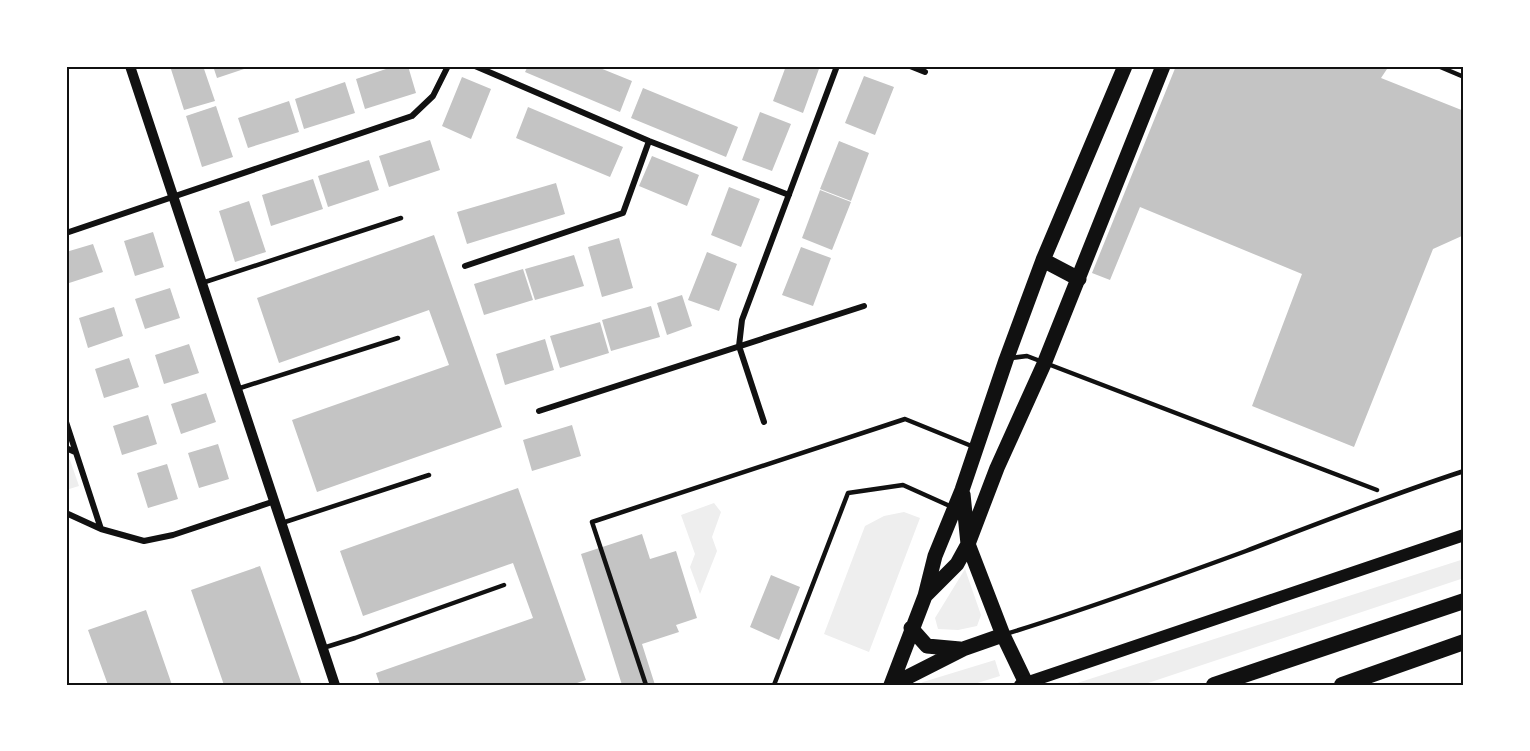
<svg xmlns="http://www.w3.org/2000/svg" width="1530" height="751" font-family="'Golos Text',sans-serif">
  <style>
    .green { fill: #eee }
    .building { fill: #c4c4c4 }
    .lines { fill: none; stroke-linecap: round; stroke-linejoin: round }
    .service { stroke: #111; stroke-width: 4.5 }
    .minor { stroke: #111; stroke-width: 6 }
    .tertiary { stroke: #111; stroke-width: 10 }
    .secondary { stroke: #111; stroke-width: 12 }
    .primary { stroke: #111; stroke-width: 15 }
    .trunk { stroke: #111; stroke-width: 16 }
    .neatline { fill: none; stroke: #111; stroke-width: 2 }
  </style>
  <rect width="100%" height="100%" fill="#fff"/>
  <!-- green -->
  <path class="green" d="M 66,458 L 70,460 L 79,486 L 66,490 Z
    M 714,503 L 721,512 L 712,537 L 717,551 L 700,594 L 690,567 L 695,554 L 681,515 Z
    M 904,512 L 920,518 L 869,652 L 824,634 L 865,526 L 884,516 Z
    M 1464,559 L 1464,578 L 1142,685 L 1071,685 Z
    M 965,569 L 981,615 L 977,626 L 958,630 L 938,629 L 935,618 Z
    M 995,660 L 1000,676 L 971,685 L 918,685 L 923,682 Z"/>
  <!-- building -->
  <path class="building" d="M 170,66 L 203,66 L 215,101 L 184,110 Z
    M 213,66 L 253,66 L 217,78 Z
    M 395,66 L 408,66 L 416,93 L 365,109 L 356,79 Z
    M 528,66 L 595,66 L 632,81 L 620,112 L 525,72 Z
    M 786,66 L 820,66 L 803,113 L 773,101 Z
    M 1176,66 L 1389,66 L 1381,78 L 1464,111 L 1464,235 L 1433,249 L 1354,447 L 1252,406 L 1302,274 L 1140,207 L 1110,280 L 1092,273 Z
    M 864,76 L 894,87 L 875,135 L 845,123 Z
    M 462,77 L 491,89 L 471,139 L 442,126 Z
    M 345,82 L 355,113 L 304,129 L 295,99 Z
    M 643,88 L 738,127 L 726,157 L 631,118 Z
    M 289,101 L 299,132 L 248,148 L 238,118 Z
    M 216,106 L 233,157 L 202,167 L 186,116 Z
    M 528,107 L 623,147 L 610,177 L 516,138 Z
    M 760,112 L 791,124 L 772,171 L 742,160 Z
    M 430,140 L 440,170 L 389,187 L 379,156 Z
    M 839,141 L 869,153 L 851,201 L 820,189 Z
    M 652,156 L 699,175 L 687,206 L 639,186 Z
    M 369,160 L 379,190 L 328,207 L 318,176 Z
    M 313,179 L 323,209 L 271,226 L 262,195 Z
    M 556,183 L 565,214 L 467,244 L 457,212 Z
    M 729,187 L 760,199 L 741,247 L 711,235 Z
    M 820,190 L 851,202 L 832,250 L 802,238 Z
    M 249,201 L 266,252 L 235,262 L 219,211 Z
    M 153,232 L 164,267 L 135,276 L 124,241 Z
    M 434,235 L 502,427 L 317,492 L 292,420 L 449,365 L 429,310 L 279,363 L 257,298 Z
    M 619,238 L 633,288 L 602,297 L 588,247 Z
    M 93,244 L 103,272 L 66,284 L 66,252 Z
    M 801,247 L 831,258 L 813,306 L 782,295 Z
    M 707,252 L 737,264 L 719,311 L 688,300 Z
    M 574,255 L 584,286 L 535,300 L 525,269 Z
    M 523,269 L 533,300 L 484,315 L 474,284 Z
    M 170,288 L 180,318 L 145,329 L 135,299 Z
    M 682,295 L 692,326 L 667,335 L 657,303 Z
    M 651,306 L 660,337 L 611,351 L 602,320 Z
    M 114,307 L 123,336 L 88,348 L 79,318 Z
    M 600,322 L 609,353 L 560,368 L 550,336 Z
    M 545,339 L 554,370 L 505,385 L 496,354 Z
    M 189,344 L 199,373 L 164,384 L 155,355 Z
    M 129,358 L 139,387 L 104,398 L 95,369 Z
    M 206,393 L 216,422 L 181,434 L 171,404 Z
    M 148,415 L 157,444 L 122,455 L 113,426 Z
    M 572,425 L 581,456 L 532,471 L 523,440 Z
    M 218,444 L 229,479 L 199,488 L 188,453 Z
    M 167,464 L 178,499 L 148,508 L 137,473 Z
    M 518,488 L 586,680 L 571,685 L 380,685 L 376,673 L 533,618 L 513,563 L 363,616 L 340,551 Z
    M 642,534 L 650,559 L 676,551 L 697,618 L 676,625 L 679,632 L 642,644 L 655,685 L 622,685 L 581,554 Z
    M 260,566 L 302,685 L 224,685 L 191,590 Z
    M 771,575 L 800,587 L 779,640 L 750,627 Z
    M 146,610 L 172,685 L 108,685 L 88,630 Z"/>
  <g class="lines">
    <!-- service -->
    <path class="service" d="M 1438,66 L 1464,77
      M 202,283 L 401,218
      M 1011,358 L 1027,356 L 1377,490
      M 237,389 L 398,338
      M 282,523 L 429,475
      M 1006,634 C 1087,609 1167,580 1246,551 C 1319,523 1390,495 1464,471
      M 323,648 L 355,638 L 504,585
      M 646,685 L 592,522 L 905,419 L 974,447
      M 774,685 L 848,493 L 903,485 L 952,507"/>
    <!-- minor -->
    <path class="minor" d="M 475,66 L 649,141 L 789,195
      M 910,66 L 925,72
      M 66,233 L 412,116 L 433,96 L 448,66
      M 465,266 L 623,213 L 649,141
      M 539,411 L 864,306
      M 66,422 L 101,529
      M 764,422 L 739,346 L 742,320 L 837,66
      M 66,448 L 75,452
      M 66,513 L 101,529 L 144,541 L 173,535 L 275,501"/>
    <!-- tertiary -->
    <path class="tertiary" d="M 130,66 L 335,685"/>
    <!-- secondary -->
    <path class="secondary" d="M 1020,685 L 1464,535"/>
    <!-- primary -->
    <path class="primary" d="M 1043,260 L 1079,279
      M 963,494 L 968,544 L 1003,635 L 1026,683
      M 925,596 L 957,564 L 968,544 L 997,468 L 1044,364 L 1163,66
      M 911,628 L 927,646 L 960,649
      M 891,685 L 925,596 L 935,556 L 962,490 L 1006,360 L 1043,260 L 1125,66
      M 892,685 L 963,649 L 1003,635"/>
    <!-- trunk -->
    <path class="trunk" d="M 1026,683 L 1027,685
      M 1214,685 L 1464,601
      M 1342,685 L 1464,642"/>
  </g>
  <!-- border -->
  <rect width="1530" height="751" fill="none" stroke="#ffffff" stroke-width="135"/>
  <rect x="68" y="68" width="1394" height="616" class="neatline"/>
</svg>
